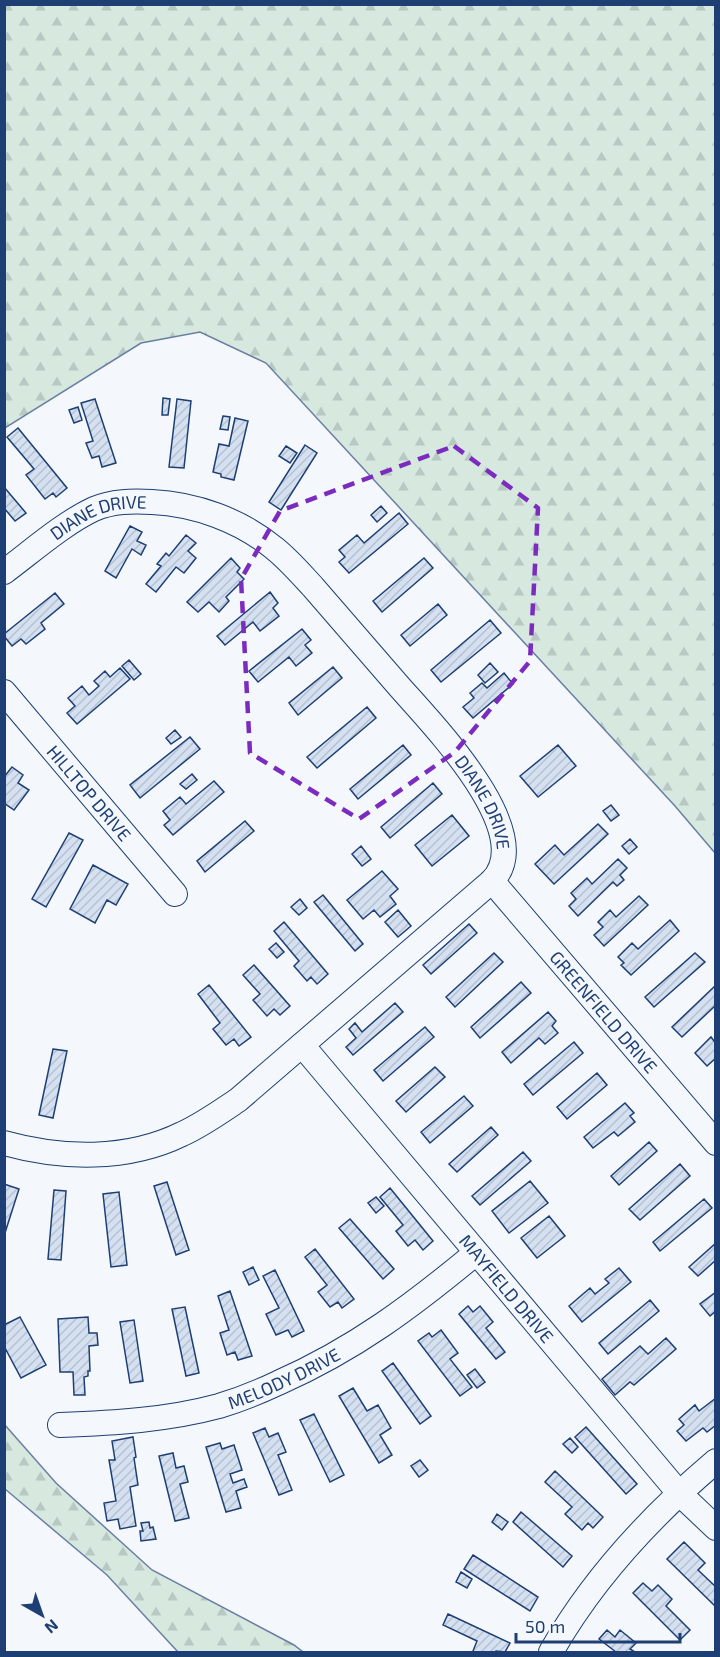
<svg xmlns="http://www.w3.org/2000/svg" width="720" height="1657" font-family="'Exo 2',sans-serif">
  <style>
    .forest { fill: url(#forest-firs); stroke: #687fa3; stroke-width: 1.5 }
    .building { fill: url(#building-hatch); stroke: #1d3f73; stroke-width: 1.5 }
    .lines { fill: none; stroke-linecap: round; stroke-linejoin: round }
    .minor-casing { stroke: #1d3f73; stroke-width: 26 }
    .minor { stroke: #f4f7fb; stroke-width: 24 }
    .marked { fill: none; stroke: #7b2cbf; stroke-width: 4.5; stroke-dasharray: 12 8; stroke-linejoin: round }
    .labels { text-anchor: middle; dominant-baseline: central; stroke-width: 4.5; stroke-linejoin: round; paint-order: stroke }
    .street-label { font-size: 18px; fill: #1d3f73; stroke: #f4f7fb }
  </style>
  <defs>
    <pattern id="forest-firs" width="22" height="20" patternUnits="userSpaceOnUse" patternTransform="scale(1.5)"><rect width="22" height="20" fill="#d7e8df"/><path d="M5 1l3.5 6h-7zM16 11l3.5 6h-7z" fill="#b8c8c3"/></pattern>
    <pattern id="building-hatch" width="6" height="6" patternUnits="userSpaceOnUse" patternTransform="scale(1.5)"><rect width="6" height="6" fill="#d5e0f0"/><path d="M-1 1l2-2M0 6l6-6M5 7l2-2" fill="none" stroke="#b6c1d1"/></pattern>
  </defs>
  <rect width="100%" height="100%" fill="#f4f7fb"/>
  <!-- forest -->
  <path class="forest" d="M 5,4 L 715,5 L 715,853 L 675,806 L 266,363 L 200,332 L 141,343 L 5,428 Z
    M 4,1424 L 56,1483 L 152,1570 L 294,1645 L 303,1652 L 178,1652 L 107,1575 L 5,1489 Z"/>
  <!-- building -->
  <path class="building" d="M 163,398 L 170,399 L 168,415 L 162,415 Z
    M 95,399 L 116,463 L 102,467 L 99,456 L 92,458 L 86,443 L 93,441 L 81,403 Z
    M 177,399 L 191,401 L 184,468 L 169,467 Z
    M 78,407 L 82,420 L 74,423 L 69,410 Z
    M 223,416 L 230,417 L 228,430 L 220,429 Z
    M 235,418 L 248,421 L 234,480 L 221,477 L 221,474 L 213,472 L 219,444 L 229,446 Z
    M 18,428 L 67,488 L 56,497 L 53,493 L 45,499 L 26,475 L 34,469 L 7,437 Z
    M 305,445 L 317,453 L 281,510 L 269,502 Z
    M 286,446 L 297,453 L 290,463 L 279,456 Z
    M 4,487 L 26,513 L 15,521 L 4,508 Z
    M 381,506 L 387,513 L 377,522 L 371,515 Z
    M 399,513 L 408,524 L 349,573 L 339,562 L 345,557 L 339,550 L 357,535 L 364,543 Z
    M 130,526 L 142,532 L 137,541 L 146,545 L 141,555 L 132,549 L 116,578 L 105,571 Z
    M 186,535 L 196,543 L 188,551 L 196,558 L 184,573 L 176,567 L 156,592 L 146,584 L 161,566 L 157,564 L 166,553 L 169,556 Z
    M 231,558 L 240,568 L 237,572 L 244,579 L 226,597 L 229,601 L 219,612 L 209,602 L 198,612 L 187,602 Z
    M 424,558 L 433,568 L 382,612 L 373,601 Z
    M 270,592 L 278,603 L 273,608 L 279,616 L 260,631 L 253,622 L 225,645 L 217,636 Z
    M 55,593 L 64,604 L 41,623 L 45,629 L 26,644 L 21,639 L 12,646 L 4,636 L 4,634 Z
    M 438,604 L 447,615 L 410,646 L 401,635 Z
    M 490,620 L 501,633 L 441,682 L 431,670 Z
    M 302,629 L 311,640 L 305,645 L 312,653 L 296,666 L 289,657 L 258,682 L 249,671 Z
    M 129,660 L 141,674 L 134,680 L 122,666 Z
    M 490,663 L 498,672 L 485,683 L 478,675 Z
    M 333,667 L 342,678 L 298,715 L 289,703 Z
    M 120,668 L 130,679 L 77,724 L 67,713 L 75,706 L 68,698 L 82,686 L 89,695 L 99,686 L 94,681 L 105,671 L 110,677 Z
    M 504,673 L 513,684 L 473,718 L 463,707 L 474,698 L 470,693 L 482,683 L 487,688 Z
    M 367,707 L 376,718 L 317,768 L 307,757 Z
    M 175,730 L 181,737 L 171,744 L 166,738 Z
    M 190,737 L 200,749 L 140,798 L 130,785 Z
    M 403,745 L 411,755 L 358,799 L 350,789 Z
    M 558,745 L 576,766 L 538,797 L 520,776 Z
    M 12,767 L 23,775 L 18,783 L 29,790 L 14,810 L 4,803 L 4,777 Z
    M 192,774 L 197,780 L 186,789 L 180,784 Z
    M 214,781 L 224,792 L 173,835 L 164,825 L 170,820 L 163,811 L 180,797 L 186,804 Z
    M 433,783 L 442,794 L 390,838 L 381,827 Z
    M 611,805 L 619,815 L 611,821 L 603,811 Z
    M 452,815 L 469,836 L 432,866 L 415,845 Z
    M 245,821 L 254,831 L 205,872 L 197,861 Z
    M 598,824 L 608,834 L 554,884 L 535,864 L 555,845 L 564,855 Z
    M 69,833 L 83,840 L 46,907 L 32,899 Z
    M 630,839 L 637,847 L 629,854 L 622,846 Z
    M 361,846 L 371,859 L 362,866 L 352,854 Z
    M 618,859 L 627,868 L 620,875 L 624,880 L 617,886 L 613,882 L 578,916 L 569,906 L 576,899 L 571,893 L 587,878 L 592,884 Z
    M 93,865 L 128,884 L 116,905 L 107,900 L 95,923 L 70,909 Z
    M 382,871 L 398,889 L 390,896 L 396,904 L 380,917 L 374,910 L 363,919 L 347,900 Z
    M 323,895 L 363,944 L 355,951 L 314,902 Z
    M 639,896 L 648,905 L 604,946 L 594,935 L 603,927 L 598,922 L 610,910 L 616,917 Z
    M 300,899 L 307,908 L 299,915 L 291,907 Z
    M 398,910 L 411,926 L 398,937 L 385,922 Z
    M 670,920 L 679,931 L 631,975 L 621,965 L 624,963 L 618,957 L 632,943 L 638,949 Z
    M 284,922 L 328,974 L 317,984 L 311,977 L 307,981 L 294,966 L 299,961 L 274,931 Z
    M 469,924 L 477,933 L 431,974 L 423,965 Z
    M 276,943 L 284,952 L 277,958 L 269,949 Z
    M 494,953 L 503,962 L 455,1007 L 446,997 Z
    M 695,953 L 705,962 L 654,1007 L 645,997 Z
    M 254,965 L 290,1006 L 280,1015 L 274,1009 L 267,1016 L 253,1000 L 260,994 L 243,975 Z
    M 521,982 L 531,993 L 480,1038 L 471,1027 Z
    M 209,985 L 251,1037 L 239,1046 L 234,1039 L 226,1045 L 213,1029 L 220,1023 L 198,994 Z
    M 716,985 L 716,1005 L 682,1037 L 672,1027 Z
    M 395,1003 L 403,1012 L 353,1055 L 346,1047 L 356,1038 L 349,1029 L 355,1023 L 362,1032 Z
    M 548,1012 L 556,1021 L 552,1026 L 558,1033 L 545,1044 L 539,1038 L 511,1063 L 502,1052 Z
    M 425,1027 L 434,1037 L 383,1081 L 374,1070 Z
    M 711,1037 L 714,1041 L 716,1040 L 716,1058 L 707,1066 L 695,1053 Z
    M 574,1042 L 583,1053 L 533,1095 L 524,1084 Z
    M 53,1049 L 67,1051 L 53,1118 L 39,1115 Z
    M 435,1067 L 445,1077 L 406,1112 L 396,1101 Z
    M 597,1073 L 607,1085 L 567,1119 L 557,1107 Z
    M 464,1096 L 473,1106 L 430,1143 L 421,1132 Z
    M 625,1103 L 634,1113 L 630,1116 L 635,1122 L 618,1136 L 614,1132 L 593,1148 L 584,1137 Z
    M 491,1127 L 498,1135 L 457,1172 L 449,1164 Z
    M 649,1142 L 657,1151 L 619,1185 L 611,1176 Z
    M 523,1152 L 531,1161 L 480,1205 L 472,1196 Z
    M 680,1164 L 690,1176 L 640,1220 L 629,1209 Z
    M 530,1181 L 548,1203 L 509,1233 L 492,1211 Z
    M 167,1182 L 189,1250 L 176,1255 L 154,1186 Z
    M 4,1184 L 19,1189 L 4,1236 Z
    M 390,1188 L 433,1241 L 423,1250 L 415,1240 L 408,1246 L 396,1231 L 403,1225 L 380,1197 Z
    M 54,1190 L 66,1191 L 61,1260 L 48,1259 Z
    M 119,1192 L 127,1265 L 111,1267 L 103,1194 Z
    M 376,1197 L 384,1206 L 376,1213 L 368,1203 Z
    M 704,1199 L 712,1208 L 660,1251 L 653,1242 Z
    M 549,1216 L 565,1236 L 537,1258 L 521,1238 Z
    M 350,1219 L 394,1269 L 383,1279 L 339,1228 Z
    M 716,1243 L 716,1260 L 698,1276 L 689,1267 Z
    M 315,1249 L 354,1299 L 342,1308 L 338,1302 L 330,1307 L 318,1292 L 327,1285 L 305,1257 Z
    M 253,1267 L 259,1280 L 249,1285 L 243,1272 Z
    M 619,1268 L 631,1282 L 582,1322 L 569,1306 L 590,1288 L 595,1294 L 609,1283 L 605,1279 Z
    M 275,1270 L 304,1331 L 292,1337 L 288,1330 L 276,1335 L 266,1314 L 279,1308 L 263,1276 Z
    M 230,1291 L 252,1356 L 238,1360 L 235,1352 L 227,1355 L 220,1333 L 229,1330 L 218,1296 Z
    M 716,1292 L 716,1311 L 710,1316 L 700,1304 Z
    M 650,1300 L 659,1311 L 608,1354 L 599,1343 Z
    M 468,1306 L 473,1312 L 480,1306 L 493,1322 L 486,1328 L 505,1352 L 496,1359 L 459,1314 Z
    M 185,1307 L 199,1373 L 186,1376 L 172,1309 Z
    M 20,1317 L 46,1365 L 21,1378 L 4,1346 L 4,1325 Z
    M 88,1317 L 89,1333 L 97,1333 L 98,1345 L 89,1346 L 90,1371 L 88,1371 L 88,1376 L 84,1377 L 85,1395 L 74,1395 L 73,1372 L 60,1372 L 58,1319 Z
    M 134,1320 L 143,1381 L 130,1383 L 120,1322 Z
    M 441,1330 L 458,1353 L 450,1359 L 472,1387 L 460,1396 L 418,1341 L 429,1333 L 432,1337 Z
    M 666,1338 L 676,1349 L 634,1385 L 630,1382 L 615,1395 L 602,1379 L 640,1346 L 648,1354 Z
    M 393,1363 L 431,1416 L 420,1424 L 382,1371 Z
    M 475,1369 L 485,1382 L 477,1388 L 467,1375 Z
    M 353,1388 L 367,1411 L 378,1405 L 391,1428 L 380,1435 L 392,1455 L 379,1463 L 339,1396 Z
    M 716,1398 L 716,1425 L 707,1432 L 703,1428 L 686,1441 L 677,1431 L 684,1425 L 679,1419 L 695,1405 L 699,1411 Z
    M 314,1414 L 344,1475 L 330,1482 L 300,1420 Z
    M 586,1427 L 637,1484 L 626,1494 L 575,1437 Z
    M 265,1428 L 269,1437 L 278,1433 L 286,1452 L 278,1455 L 292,1490 L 279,1495 L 253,1433 Z
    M 133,1437 L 136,1457 L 134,1458 L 138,1485 L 130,1487 L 136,1526 L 120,1529 L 118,1519 L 107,1521 L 104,1503 L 116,1501 L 109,1460 L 115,1460 L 112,1441 Z
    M 570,1438 L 578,1447 L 572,1453 L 563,1444 Z
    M 220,1443 L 222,1449 L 234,1445 L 242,1470 L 230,1474 L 233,1483 L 244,1479 L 247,1487 L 236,1491 L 241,1508 L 226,1512 L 206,1447 Z
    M 173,1453 L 176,1468 L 184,1466 L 188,1482 L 180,1484 L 189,1518 L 175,1521 L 159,1456 Z
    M 420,1460 L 428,1470 L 419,1477 L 411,1466 Z
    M 555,1471 L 603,1517 L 593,1528 L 588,1523 L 582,1530 L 565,1514 L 572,1507 L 545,1482 Z
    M 521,1512 L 572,1556 L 563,1567 L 513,1522 Z
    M 497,1514 L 508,1522 L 502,1530 L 492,1522 Z
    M 149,1522 L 150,1528 L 153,1527 L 156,1539 L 141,1541 L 140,1531 L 143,1531 L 141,1523 Z
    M 684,1542 L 705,1563 L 698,1570 L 716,1587 L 716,1607 L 667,1559 Z
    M 473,1555 L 538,1597 L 530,1611 L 464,1569 Z
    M 461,1572 L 472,1579 L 467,1588 L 456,1582 Z
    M 643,1583 L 652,1591 L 658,1585 L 672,1599 L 666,1606 L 690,1630 L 680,1640 L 633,1593 Z
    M 448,1614 L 510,1643 L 505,1652 L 496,1651 L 495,1652 L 476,1652 L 473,1651 L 477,1641 L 443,1625 Z
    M 607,1630 L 615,1637 L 620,1630 L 636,1643 L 630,1649 L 635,1652 L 616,1652 L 599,1639 Z"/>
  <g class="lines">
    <!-- minor casing -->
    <g class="minor-casing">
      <g id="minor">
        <path id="s1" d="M 4,572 C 31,552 64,523 94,509 C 113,501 132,501 152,502 C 195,504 240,520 274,548 C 288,559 300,573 313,587 C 341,619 369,652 397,684 C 428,720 540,832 492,881 L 238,1100 C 220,1112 202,1125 182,1134 C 127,1161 62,1159 4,1143"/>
        <path id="s2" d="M 4,692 L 175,894"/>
        <path id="s3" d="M 492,881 L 716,1143"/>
        <path id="s4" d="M 302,1045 L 679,1493 L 716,1528"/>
        <path id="s5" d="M 60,1425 C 114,1423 167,1420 219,1406 C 239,1400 259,1392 278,1383 C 355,1349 412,1306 476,1253"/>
        <path d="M 551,1652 C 593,1578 651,1516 716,1461"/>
      </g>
    </g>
    <!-- minor -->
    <use href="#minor" class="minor"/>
  </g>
  <!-- marked area -->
  <path class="marked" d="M 454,446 L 538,508 L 530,661 L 455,752 L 359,819 L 250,753 L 241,579 L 280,511 Z"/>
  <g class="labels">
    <!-- street labels -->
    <g class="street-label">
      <text stroke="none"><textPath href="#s1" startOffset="112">DIANE DRIVE</textPath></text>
      <text stroke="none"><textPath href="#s2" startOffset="132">HILLTOP DRIVE</textPath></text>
      <text stroke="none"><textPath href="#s1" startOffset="633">DIANE DRIVE</textPath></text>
      <text stroke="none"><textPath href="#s3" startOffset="172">GREENFIELD DRIVE</textPath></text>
      <text stroke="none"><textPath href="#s4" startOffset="318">MAYFIELD DRIVE</textPath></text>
      <text stroke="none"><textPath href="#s5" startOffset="231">MELODY DRIVE</textPath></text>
    </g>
  </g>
  <!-- border -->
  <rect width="720" height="1657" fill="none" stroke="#1d3f73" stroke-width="12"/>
  <!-- north arrow -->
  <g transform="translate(42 1615) rotate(140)" stroke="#f4f7fb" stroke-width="4.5" paint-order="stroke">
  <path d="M0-4.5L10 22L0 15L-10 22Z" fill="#1d3f73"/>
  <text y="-9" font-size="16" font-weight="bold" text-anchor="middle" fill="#1d3f73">N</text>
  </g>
  <!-- scale -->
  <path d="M516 1633v9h164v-9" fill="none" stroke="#1d3f73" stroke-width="3"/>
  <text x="525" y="1633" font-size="18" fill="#1d3f73" stroke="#f4f7fb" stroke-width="4.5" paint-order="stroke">50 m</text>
</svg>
